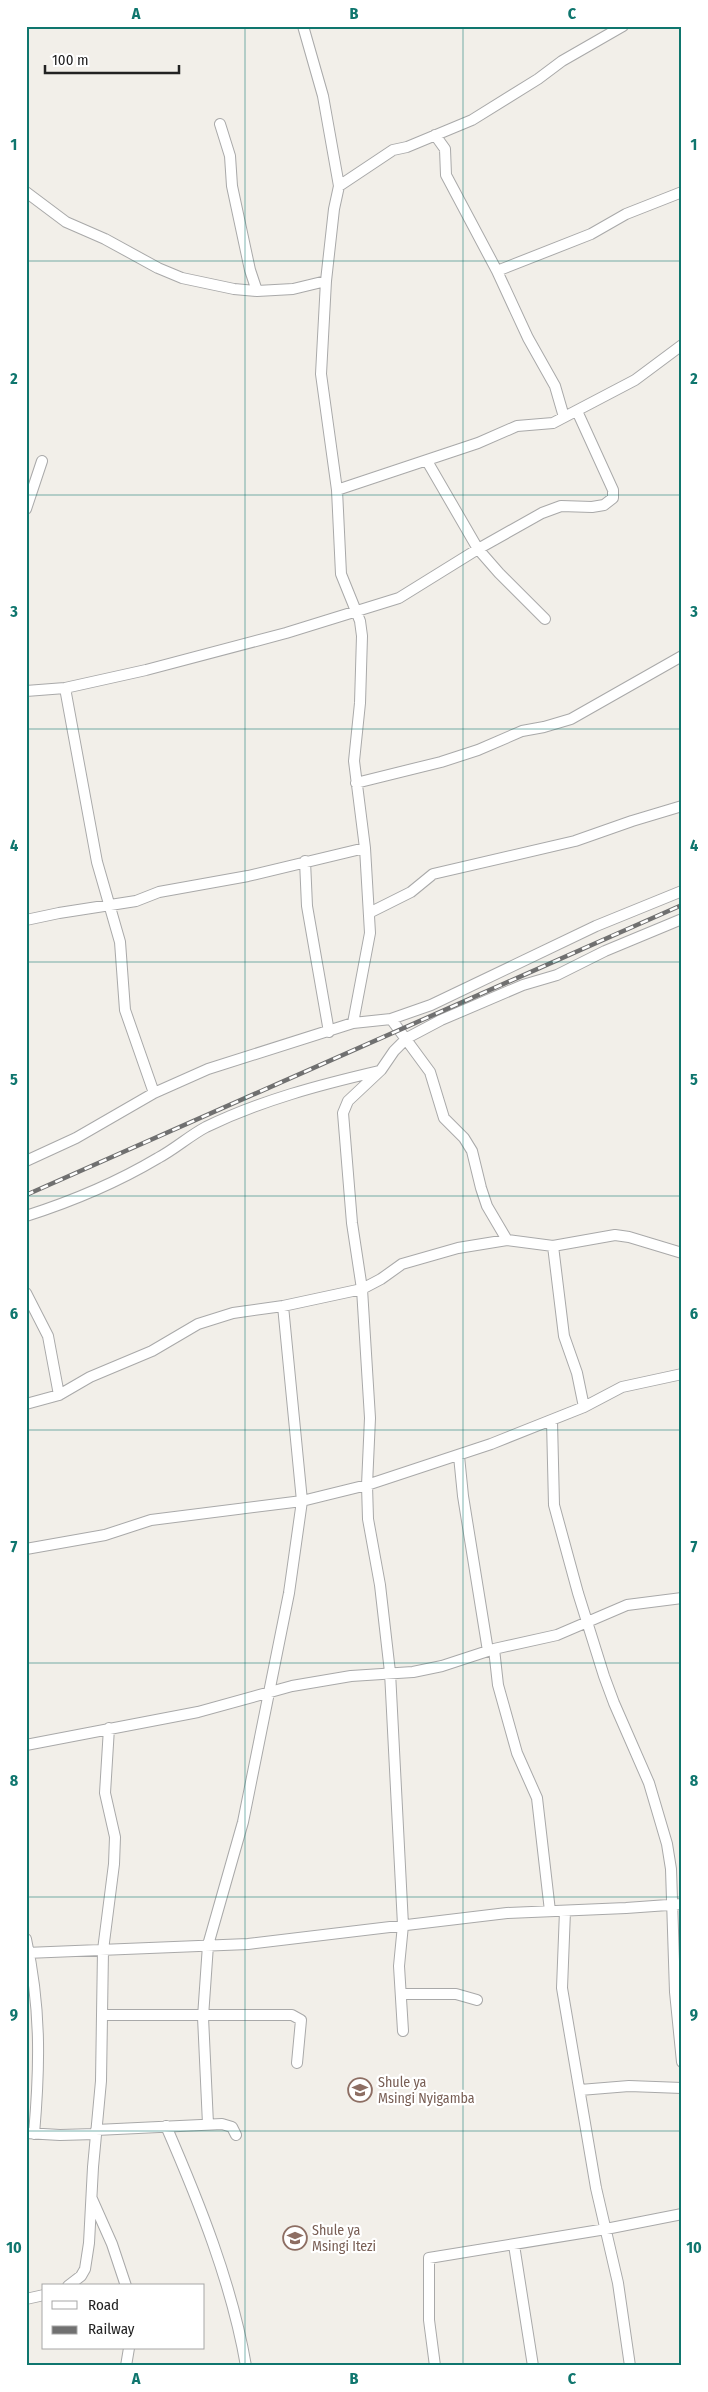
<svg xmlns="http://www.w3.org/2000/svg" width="708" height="2392" font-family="'Fira Sans Condensed',sans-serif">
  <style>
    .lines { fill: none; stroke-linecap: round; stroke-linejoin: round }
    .minor-casing { stroke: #a9a9a9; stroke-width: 12 }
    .minor { stroke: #fff; stroke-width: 10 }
    .rail-casing { stroke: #707070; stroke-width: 4.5 }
    .rail { stroke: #fff; stroke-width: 2.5; stroke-dasharray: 8; stroke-linecap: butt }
    .grid { fill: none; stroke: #0f766e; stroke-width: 1; stroke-opacity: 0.55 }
    .labels { text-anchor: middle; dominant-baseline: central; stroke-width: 4.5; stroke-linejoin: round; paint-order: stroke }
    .education-label { font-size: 14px; fill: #785e54; stroke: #fff; text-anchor: start }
    .neatline { fill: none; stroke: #0f766e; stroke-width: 2 }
    .grid-label { font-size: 16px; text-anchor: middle; font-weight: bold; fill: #0f766e }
  </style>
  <rect width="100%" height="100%" fill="#f2efe9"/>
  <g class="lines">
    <!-- minor casing -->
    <g class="minor-casing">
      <path id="minor" d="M 303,26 L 323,96 L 339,186 L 334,209 L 326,281 L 321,374 L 337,490 L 341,574 L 360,621 L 362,636 L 360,703 L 354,761 L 365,848 L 370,933 L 353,1023
        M 220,124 L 230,156 L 232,186 L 250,270 L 257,291
        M 435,135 L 445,149 L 446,175 L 497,271 L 528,338 L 555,386 L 564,417
        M 339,186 L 393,150 L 407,147 L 472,120 L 538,79 L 562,61 L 623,26
        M 26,192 L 66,222 L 105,239 L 158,268 L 182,278 L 234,289 L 257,291 L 293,289 L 326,281
        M 497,271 L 591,234 L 626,214 L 682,192
        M 427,461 L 478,549 L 499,573 L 545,619
        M 337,490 L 478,443 L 517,426 L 553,423 L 635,380 L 682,345
        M 26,509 L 42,461
        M 65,688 L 97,862 L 120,942 L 125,1010 L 154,1093
        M 26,691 L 65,688 L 146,670 L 286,633 L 399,598 L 478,549 L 542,513 L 561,506 L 592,507 L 604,505 L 613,498 L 613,490 L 577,411
        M 356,783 L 441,762 L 478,750 L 522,731 L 544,727 L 571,719 L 682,656
        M 305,861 L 307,906 L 329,1032
        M 369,913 L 411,892 L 433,874 L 575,841 L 632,821 L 682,806
        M 26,920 L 59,913 L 136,901 L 159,892 L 248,876 L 365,848
        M 391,1019 L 430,1072 L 444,1118 L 464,1138 L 472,1151 L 481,1188 L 487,1206 L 507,1240
        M 26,1161 L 76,1138 L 154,1093 L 208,1069 L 353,1023 L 391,1019 L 431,1005 L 596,926 L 682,891
        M 26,1216 C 73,1201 116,1183 158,1158 C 175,1149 189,1136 206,1127 C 262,1100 319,1085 379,1071
        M 553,1246 L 564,1336 L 577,1373 L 584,1407
        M 26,1293 L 48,1336 L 59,1395
        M 26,1404 L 59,1395 L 90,1377 L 152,1351 L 198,1324 L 233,1313 L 283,1306 L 362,1289 L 381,1279 L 402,1264 L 458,1248 L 507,1240 L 553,1246 L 615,1235 L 629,1237 L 682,1253
        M 552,1421 L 554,1505 L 578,1593 L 604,1676 L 614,1703 L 649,1783 L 667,1844 L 671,1869 L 675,1992 L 682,2062
        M 459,1456 L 463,1496 L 488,1651
        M 26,1549 L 105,1535 L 151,1520 L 302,1501 L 367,1485 L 491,1444 L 584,1407 L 622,1387 L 682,1374
        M 494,1649 L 498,1685 L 517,1753 L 537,1798 L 550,1911
        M 26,1745 L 198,1712 L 292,1686 L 351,1676 L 413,1672 L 442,1666 L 494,1649 L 557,1635 L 627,1605 L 682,1598
        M 565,1911 L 562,1988 L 596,2188 L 618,2283 L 630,2366
        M 26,1939 C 41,2007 40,2065 34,2134
        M 26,1953 L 248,1944 L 507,1913 L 626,1908 L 682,1904
        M 401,1994 L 456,1994 L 477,2000
        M 103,2015 L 292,2015 L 301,2020 L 297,2063
        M 403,2031 L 399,1966 L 403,1925 L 390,1672 L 380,1585 L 368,1519 L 367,1485 L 370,1418 L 362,1289 L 352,1223 L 343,1113 L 348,1101 L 381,1070 L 394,1051 L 407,1038 L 441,1020 L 523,985 L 557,975 L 605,951 L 682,919
        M 580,2090 L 629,2086 L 682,2088
        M 208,2124 L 203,2017 L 208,1945 L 243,1822 L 289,1593 L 302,1501 L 283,1306
        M 166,2126 C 199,2202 232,2284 246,2366
        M 96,2130 L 222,2124 L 232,2127 L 236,2135
        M 26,2133 L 60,2135 L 95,2134
        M 92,2199 L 112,2244 L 126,2286
        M 514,2245 L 533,2366
        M 68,2286 L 81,2276 L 85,2269 L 89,2243 L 93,2167 L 101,2081 L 103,1950 L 114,1864 L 115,1837 L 105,1793 L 109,1728
        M 26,2299 L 44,2295
        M 126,2366 L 129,2348
        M 435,2366 L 429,2320 L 429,2258 L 606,2229 L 682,2214"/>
    </g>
    <!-- minor -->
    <use href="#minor" class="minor"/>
    <!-- rail casing -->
    <g class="rail-casing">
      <path id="rail" d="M 26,1195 L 682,905"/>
    </g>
    <!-- rail -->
    <use href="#rail" class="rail"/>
  </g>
  <!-- grid -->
  <path class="grid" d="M 245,26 L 245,2366M 463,26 L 463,2366M 26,261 L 682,261M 26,495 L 682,495M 26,729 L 682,729M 26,962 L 682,962M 26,1196 L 682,1196M 26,1430 L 682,1430M 26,1663 L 682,1663M 26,1897 L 682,1897M 26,2131 L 682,2131"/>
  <!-- icons -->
  <defs>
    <g id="school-ring" transform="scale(1.25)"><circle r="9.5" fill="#fff" stroke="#8d6e63" stroke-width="1.5"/><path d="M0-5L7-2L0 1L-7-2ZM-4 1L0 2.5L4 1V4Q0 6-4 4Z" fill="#8d6e63"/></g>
  </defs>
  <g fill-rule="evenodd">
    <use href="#school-ring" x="360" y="2090"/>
    <use href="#school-ring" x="295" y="2238"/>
  </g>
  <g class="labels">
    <!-- education labels -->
    <g class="education-label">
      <text x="378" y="2082">Shule ya<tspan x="378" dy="16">Msingi Nyigamba</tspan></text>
      <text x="312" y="2230">Shule ya<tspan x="312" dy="16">Msingi Itezi</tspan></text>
    </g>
  </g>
  <!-- border -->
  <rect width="708" height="2392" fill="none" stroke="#ffffff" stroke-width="55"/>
  <!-- legend -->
  <rect x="42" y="2284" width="162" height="65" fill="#ffffff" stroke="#a7a7a7"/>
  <rect x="52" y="2301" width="25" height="8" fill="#ffffff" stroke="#a7a7a7"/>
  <text x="88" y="2310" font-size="15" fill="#222222">Road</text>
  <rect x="52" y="2326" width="25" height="8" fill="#707070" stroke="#a7a7a7"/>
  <text x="88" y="2334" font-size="15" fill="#222222">Railway</text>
  <!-- scale -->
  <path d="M45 65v8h134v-8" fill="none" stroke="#222222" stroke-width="2.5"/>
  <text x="52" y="65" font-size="15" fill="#222222" stroke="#ffffff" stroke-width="4" paint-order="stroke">100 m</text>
  <rect x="28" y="28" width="652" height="2336" class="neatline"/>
  <g class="grid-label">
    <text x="136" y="19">A</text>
    <text x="354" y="19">B</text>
    <text x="572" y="19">C</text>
    <text x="14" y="150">1</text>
    <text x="694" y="150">1</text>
    <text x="14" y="384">2</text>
    <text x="694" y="384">2</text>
    <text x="14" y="617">3</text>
    <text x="694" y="617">3</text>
    <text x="14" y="851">4</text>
    <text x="694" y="851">4</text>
    <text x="14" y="1085">5</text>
    <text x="694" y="1085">5</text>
    <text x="14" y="1319">6</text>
    <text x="694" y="1319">6</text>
    <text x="14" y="1552">7</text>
    <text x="694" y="1552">7</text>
    <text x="14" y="1786">8</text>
    <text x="694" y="1786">8</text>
    <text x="14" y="2020">9</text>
    <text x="694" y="2020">9</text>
    <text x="14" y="2253">10</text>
    <text x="694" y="2253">10</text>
    <text x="136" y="2384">A</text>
    <text x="354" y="2384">B</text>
    <text x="572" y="2384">C</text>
  </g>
</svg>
